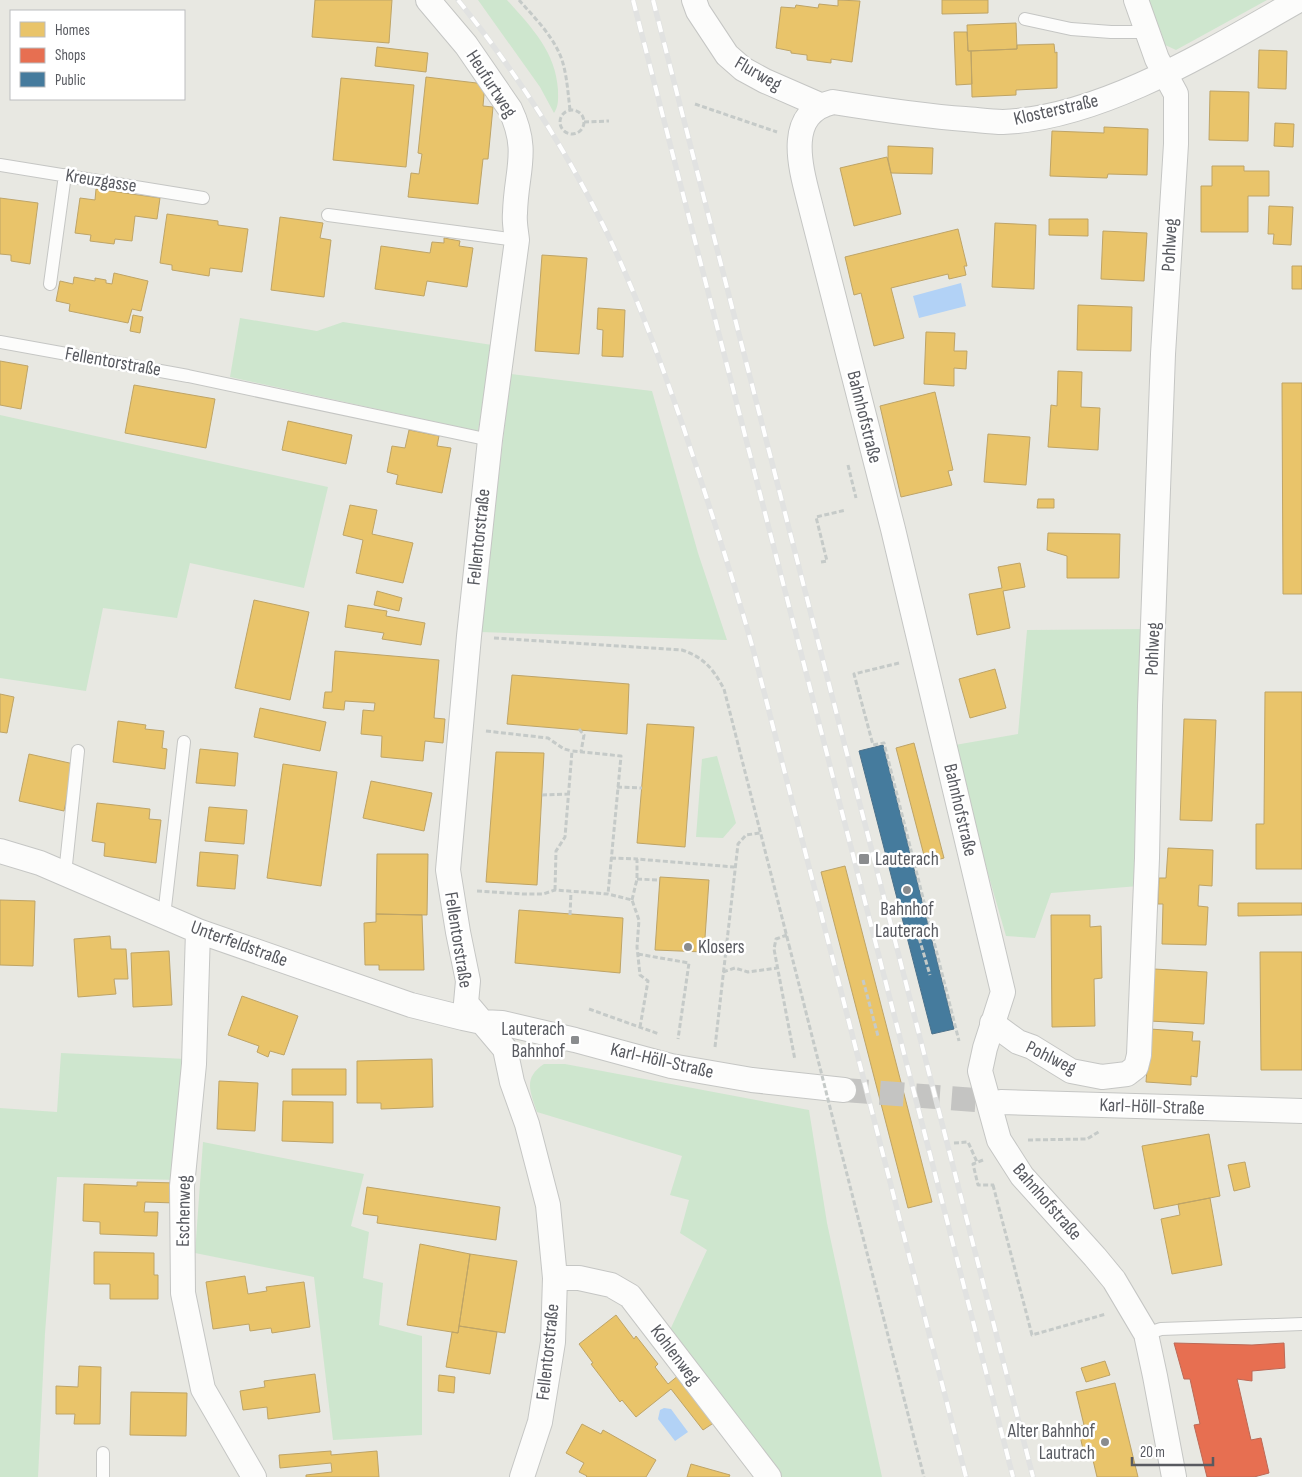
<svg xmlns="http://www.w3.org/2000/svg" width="1302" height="1477" font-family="'Sofia Sans Condensed',sans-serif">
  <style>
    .green { fill: #cee6ce }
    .water { fill: #b2d2f6 }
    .homes { fill: #e9c46a; stroke: #bea467 }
    .shops { fill: #e76f51; stroke: #bc6956 }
    .public { fill: #457b9d; stroke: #4b718b }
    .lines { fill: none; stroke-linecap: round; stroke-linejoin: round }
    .minor-tunnel { stroke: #c4c4c2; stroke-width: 24; stroke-dasharray: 24 12; stroke-linecap: butt }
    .service-casing { stroke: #c5c6c4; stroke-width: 14 }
    .minor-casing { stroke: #c5c6c4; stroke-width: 26 }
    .path { stroke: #c5cac8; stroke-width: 3; stroke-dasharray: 5 2.5; stroke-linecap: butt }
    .service { stroke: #fcfcfb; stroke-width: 12 }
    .minor { stroke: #fcfcfb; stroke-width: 24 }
    .rail-casing { stroke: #e1e2e1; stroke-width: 5.5 }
    .rail { stroke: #fff; stroke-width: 4; stroke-dasharray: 11; stroke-linecap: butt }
    .path-bridge { stroke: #c5cac8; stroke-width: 3; stroke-dasharray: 5 2.5; stroke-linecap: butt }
    .poi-dot { fill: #8a8c8e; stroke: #fff; stroke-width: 2 }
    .labels { text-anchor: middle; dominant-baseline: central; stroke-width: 5; stroke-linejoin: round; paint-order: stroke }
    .street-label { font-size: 19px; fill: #585a60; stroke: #fff }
    .poi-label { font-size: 19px; fill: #585a60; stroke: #fff; text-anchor: start }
  </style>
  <rect width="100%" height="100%" fill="#e8e8e2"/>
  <!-- green -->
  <path class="green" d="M 478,0 L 507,0 C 531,27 556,52 558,90 C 558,98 559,106 554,113 L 540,87 Z
    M 1145,0 L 1267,0 L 1176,50 L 1163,44 Z
    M 240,318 L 317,331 L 343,322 L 492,345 L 478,431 L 230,377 Z
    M 511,374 L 652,391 L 698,553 L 727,640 L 480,632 Z
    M 0,415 L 328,487 L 304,588 L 190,563 L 177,618 L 103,608 L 86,691 L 0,678 Z
    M 1149,629 L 1139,886 L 1051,893 L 1035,938 L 1006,936 L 987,870 L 955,745 L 1018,734 L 1027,630 Z
    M 717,756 L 736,823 L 723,838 L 696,837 L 702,759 Z
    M 61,1053 L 186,1059 L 179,1180 L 57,1177 L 45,1333 L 38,1477 L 0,1477 L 0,1108 L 57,1112 Z
    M 544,1064 L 565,1064 L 809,1110 L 827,1223 L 882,1477 L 779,1477 L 670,1330 L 707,1250 L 680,1233 L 689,1200 L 670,1195 L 682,1156 L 537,1112 C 530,1091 523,1078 544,1064 Z
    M 203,1142 L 364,1174 L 351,1226 L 369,1232 L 363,1278 L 383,1283 L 379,1325 L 422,1336 L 422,1435 L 333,1440 L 314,1277 L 195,1253 Z"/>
  <!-- water -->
  <path class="water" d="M 961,283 L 966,306 L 919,318 L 913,296 Z
    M 664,1408 L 671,1409 L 688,1432 L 675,1441 L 658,1419 L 660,1410 Z"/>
  <!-- homes -->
  <path class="homes" d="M 315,0 L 392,0 L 389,43 L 312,37 Z
    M 838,0 L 860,1 L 852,62 L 831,59 L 831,63 L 807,60 L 807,55 L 791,53 L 791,51 L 776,48 L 781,7 L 795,8 L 796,5 L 818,8 L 819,4 L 838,6 Z
    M 942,0 L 988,0 L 988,13 L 942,14 Z
    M 1016,23 L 1017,49 L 968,51 L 967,25 Z
    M 954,32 L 967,32 L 968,51 L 971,51 L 972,84 L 956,85 Z
    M 1054,44 L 1055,53 L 1057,52 L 1057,88 L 1016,90 L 1016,95 L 972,97 L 971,51 L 1017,49 L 1017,45 Z
    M 377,47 L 428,53 L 426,72 L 375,66 Z
    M 1259,50 L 1287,51 L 1286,89 L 1258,88 Z
    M 426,77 L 485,84 L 483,106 L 493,107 L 488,159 L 483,159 L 478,204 L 408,197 L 411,173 L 419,174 L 422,154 L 418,153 Z
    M 341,78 L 414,85 L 406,167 L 333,160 Z
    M 1210,91 L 1249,92 L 1248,141 L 1209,140 Z
    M 1275,123 L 1294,124 L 1293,147 L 1274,146 Z
    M 1104,127 L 1148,129 L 1147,175 L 1108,174 L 1107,178 L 1050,176 L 1052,131 L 1104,133 Z
    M 888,146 L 933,148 L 932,174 L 891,173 L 888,159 Z
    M 887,157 L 901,214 L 854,226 L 840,168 Z
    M 1212,166 L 1244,166 L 1244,171 L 1269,171 L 1269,196 L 1248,196 L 1248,232 L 1201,232 L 1201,186 L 1212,186 Z
    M 96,189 L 160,198 L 157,219 L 135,216 L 132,241 L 115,239 L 114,244 L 90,241 L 91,235 L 75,233 L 80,198 L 95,200 Z
    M 0,198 L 38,203 L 30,264 L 11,261 L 11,255 L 0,254 Z
    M 1269,206 L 1293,207 L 1291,245 L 1273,244 L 1274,234 L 1268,234 Z
    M 167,214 L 218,221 L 218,225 L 248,229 L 242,272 L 210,268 L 209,276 L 172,270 L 172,265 L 160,263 Z
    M 280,217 L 323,223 L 320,238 L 331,240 L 324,297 L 271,290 Z
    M 1049,219 L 1088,219 L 1088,236 L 1049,235 Z
    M 995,223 L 1036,225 L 1034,289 L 992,287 Z
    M 958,229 L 967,266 L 964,266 L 966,275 L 949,279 L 948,274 L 891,288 L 904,338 L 874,346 L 861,293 L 854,295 L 845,257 Z
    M 1103,231 L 1147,233 L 1144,281 L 1101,279 Z
    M 444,238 L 460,241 L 459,246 L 473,248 L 467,287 L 427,281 L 424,296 L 375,289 L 381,246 L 430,253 L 432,242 L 444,243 Z
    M 542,255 L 587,258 L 579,354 L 535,351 Z
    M 1292,266 L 1302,266 L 1302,289 L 1292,289 Z
    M 114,273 L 148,281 L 141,311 L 132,309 L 128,323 L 69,311 L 70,304 L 56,301 L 60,281 L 73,284 L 74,277 L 95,281 L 95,278 L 106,280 L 106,283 L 112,284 Z
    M 1078,305 L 1132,307 L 1131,351 L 1077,350 Z
    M 598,308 L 625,310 L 623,357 L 602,356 L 603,330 L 597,329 Z
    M 133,315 L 143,317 L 140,333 L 130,331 Z
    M 926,332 L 955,333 L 954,351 L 967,351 L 966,369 L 954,368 L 954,386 L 924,384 Z
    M 0,361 L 28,366 L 21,409 L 0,405 Z
    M 1058,371 L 1082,372 L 1081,407 L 1100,408 L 1098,450 L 1048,447 L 1051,405 L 1057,406 Z
    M 1282,383 L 1302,383 L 1302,594 L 1283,594 Z
    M 134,385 L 215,399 L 206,448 L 125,433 Z
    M 935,392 L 953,470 L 948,471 L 952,485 L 901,497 L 880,406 Z
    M 288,421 L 352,435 L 346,464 L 282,450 Z
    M 409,430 L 439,436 L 437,446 L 451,448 L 442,493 L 396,484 L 398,475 L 387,472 L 392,446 L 405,448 Z
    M 988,434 L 1030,437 L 1026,485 L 984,482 Z
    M 1038,499 L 1054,499 L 1054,508 L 1037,508 Z
    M 350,505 L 377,510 L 372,534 L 413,543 L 403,583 L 356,573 L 363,540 L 343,535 Z
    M 1048,533 L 1120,534 L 1119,578 L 1067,578 L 1067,556 L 1047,550 Z
    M 1020,563 L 1025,587 L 1003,591 L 1010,628 L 977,635 L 969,594 L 1002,588 L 998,567 Z
    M 377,591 L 402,598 L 399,611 L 374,605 Z
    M 254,600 L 309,612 L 290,700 L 235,688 Z
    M 348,605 L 387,611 L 386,616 L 425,623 L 421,645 L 382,639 L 384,633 L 345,627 Z
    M 335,651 L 439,660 L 434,718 L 445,719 L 443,743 L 425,741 L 423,761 L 381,757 L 382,736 L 361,734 L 363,710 L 374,711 L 375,703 L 345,701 L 344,710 L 323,708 L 325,692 L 332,692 Z
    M 995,669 L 1006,708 L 970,718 L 959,679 Z
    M 512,675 L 629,684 L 627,734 L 507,724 Z
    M 1265,692 L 1302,692 L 1302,869 L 1256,869 L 1256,824 L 1264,824 Z
    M 0,694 L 14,697 L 7,733 L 0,732 Z
    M 260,708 L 326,722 L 320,751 L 254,737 Z
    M 1184,719 L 1216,720 L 1212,821 L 1180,820 Z
    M 118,721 L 146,725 L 145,729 L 164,731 L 162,748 L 167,749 L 165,769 L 113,762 Z
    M 647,724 L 694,727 L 685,847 L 637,843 Z
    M 914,743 L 944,858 L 926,863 L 896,748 Z
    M 200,749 L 238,753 L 235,786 L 196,783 Z
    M 496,752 L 544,753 L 537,885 L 486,882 Z
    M 29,754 L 74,764 L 64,811 L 19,801 Z
    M 283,764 L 337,772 L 321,886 L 267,878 Z
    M 371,781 L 432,793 L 424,831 L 363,818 Z
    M 97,803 L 150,809 L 149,819 L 161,820 L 156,863 L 104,856 L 105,843 L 92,841 Z
    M 209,807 L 247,810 L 244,844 L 205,841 Z
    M 1168,848 L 1213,850 L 1212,886 L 1199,885 L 1198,906 L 1208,907 L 1206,945 L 1162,944 L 1163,904 L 1158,904 L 1159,878 L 1166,878 Z
    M 200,852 L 238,855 L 235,889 L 197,886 Z
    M 377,854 L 428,854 L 427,915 L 376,914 Z
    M 845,866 L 932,1202 L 908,1208 L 821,872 Z
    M 660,877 L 709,880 L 704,952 L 655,950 Z
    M 0,900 L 35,901 L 33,966 L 0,965 Z
    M 1238,903 L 1302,903 L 1302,915 L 1238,916 Z
    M 519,910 L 623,918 L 620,973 L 515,963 Z
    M 376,914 L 422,915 L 424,970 L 379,970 L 379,965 L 365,965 L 364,923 L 376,922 Z
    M 1051,915 L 1090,915 L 1090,927 L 1101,926 L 1102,978 L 1094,979 L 1095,1026 L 1052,1027 Z
    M 110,936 L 111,949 L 126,949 L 128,979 L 114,979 L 116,994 L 78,997 L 74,939 Z
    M 169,951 L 172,1005 L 133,1007 L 131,953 Z
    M 1260,952 L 1302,952 L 1302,1070 L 1261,1070 Z
    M 1154,969 L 1207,972 L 1204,1024 L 1150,1021 Z
    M 242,996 L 298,1016 L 284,1055 L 270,1051 L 268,1057 L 257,1052 L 259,1046 L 228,1035 Z
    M 1150,1029 L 1193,1032 L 1192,1041 L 1200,1041 L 1197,1077 L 1191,1076 L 1191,1085 L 1146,1082 Z
    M 432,1059 L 433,1107 L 381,1109 L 381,1103 L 357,1103 L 357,1061 Z
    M 292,1069 L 346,1069 L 346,1095 L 292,1095 Z
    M 219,1081 L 258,1083 L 255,1131 L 217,1129 Z
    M 283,1101 L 333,1102 L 333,1143 L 282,1141 Z
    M 1209,1134 L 1220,1196 L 1154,1209 L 1142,1146 Z
    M 1245,1162 L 1250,1187 L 1234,1191 L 1228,1165 Z
    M 137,1182 L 176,1183 L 175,1203 L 145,1202 L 144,1212 L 158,1212 L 157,1236 L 100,1234 L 100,1222 L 83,1221 L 84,1184 L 137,1186 Z
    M 367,1187 L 500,1207 L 496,1240 L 377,1223 L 378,1216 L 363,1214 Z
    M 1210,1198 L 1222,1265 L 1172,1274 L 1161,1219 L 1180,1215 L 1178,1204 Z
    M 420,1244 L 470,1254 L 458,1333 L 407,1325 Z
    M 94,1252 L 154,1253 L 154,1275 L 158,1275 L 158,1299 L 110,1299 L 110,1284 L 94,1284 Z
    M 470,1254 L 517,1261 L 505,1333 L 459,1326 Z
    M 245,1276 L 248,1294 L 267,1291 L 266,1287 L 304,1282 L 310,1327 L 272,1333 L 271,1328 L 250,1331 L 249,1324 L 213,1329 L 206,1282 Z
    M 616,1315 L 634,1339 L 636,1336 L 658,1364 L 655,1367 L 668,1384 L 679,1375 L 715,1422 L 703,1430 L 671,1389 L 636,1417 L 622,1400 L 620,1402 L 591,1364 L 593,1363 L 579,1344 Z
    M 459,1326 L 497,1332 L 490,1374 L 446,1367 L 452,1332 L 458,1333 Z
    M 1105,1361 L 1110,1375 L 1086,1382 L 1081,1368 Z
    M 79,1366 L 101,1367 L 100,1424 L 74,1424 L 75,1414 L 56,1414 L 56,1386 L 78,1387 Z
    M 315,1374 L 320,1412 L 268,1419 L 267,1407 L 243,1410 L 240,1391 L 265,1387 L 264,1381 Z
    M 439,1375 L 455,1377 L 454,1393 L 438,1391 Z
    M 1115,1383 L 1138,1477 L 1097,1477 L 1092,1456 L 1085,1458 L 1078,1427 L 1084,1425 L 1076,1392 Z
    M 131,1392 L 187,1393 L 186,1436 L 130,1435 Z
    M 582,1424 L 601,1434 L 603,1430 L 656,1460 L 646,1477 L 586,1477 L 587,1476 L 579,1472 L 584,1463 L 566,1453 Z
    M 331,1451 L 331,1455 L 377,1451 L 379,1477 L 306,1477 L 306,1475 L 332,1472 L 331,1463 L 280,1468 L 279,1455 Z
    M 691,1464 L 730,1475 L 729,1477 L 687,1477 Z"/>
  <!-- shops -->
  <path class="shops" d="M 1174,1343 L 1252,1345 L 1284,1343 L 1285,1368 L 1252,1371 L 1252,1381 L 1237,1379 L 1251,1440 L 1261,1438 L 1269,1473 L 1254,1477 L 1207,1477 L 1194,1425 L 1200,1424 L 1190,1379 L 1184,1379 Z"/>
  <!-- public -->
  <path class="public" d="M 883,745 L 954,1029 L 932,1034 L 859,751 Z"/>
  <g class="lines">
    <!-- minor-tunnel -->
    <path class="minor-tunnel" d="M 844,1090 L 1001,1102"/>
    <!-- service casing -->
    <g class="service-casing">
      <path id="service" d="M 1025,19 L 1071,29 L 1111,32 L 1146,32
        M 0,165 L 203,198
        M 328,215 L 517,240
        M 50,284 L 65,175
        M 0,342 L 188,376 L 490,440
        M 65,874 L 78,751
        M 164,916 L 184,742
        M 1146,1334 L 1161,1329 L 1302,1324
        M 103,1477 L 103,1453"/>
    </g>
    <!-- minor casing -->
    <g class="minor-casing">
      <path id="minor" d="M 428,0 L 466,45 L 510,109 C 530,151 516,171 515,213 C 514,222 516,231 517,240 L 490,440 L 469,636 L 448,870 L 458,932 L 468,981 L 466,1003 L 505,1049 L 512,1082 L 527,1124 L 548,1205 L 555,1278 L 553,1342 L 540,1422 L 522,1477
        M 694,0 L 698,11 L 727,55 L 743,69 L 765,81 L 820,105
        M 0,851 L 40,863 L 198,931 L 411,1005 L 463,1018 L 482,1022 L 502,1023 L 575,1040 L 671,1066 L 752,1080 L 844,1090
        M 198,931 L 194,1064 L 182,1186 L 183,1293 L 203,1389 L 254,1477
        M 992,1023 L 1018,1042 L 1032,1047 L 1071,1071 L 1102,1077 L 1127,1074 L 1136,1067 L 1139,1055 L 1147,858 L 1150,706 L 1163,354 L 1176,144 L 1176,94 L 1157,59 L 1136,0
        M 1001,1102 L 1302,1111
        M 555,1278 L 579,1278 L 611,1285 L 630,1296 L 769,1477
        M 1174,1477 L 1155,1376 L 1146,1334 L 1114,1280 L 1095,1257 L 1022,1176 L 999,1140 L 980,1071 L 985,1048 L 1003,992 L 893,529 L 812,212 C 803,175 781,114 833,102 C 877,109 921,116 965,119 C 978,120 991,122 1003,122 C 1103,118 1214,48 1299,0"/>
    </g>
    <!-- path -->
    <path class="path" d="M 519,0 C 535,18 554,37 562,60 C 567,76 568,93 570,110
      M 695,104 L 777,132
      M560 122a12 12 0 1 1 24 0a12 12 0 1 1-24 0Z
      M 584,122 L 609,121
      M 848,465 L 856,498
      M 821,562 L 827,561 L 816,517 L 846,510
      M 494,638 L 682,650 C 705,658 713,669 724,689 L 789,945
      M 899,663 L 854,674 L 873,745 L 884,743 L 959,1041
      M 579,729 L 584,735 L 581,752
      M 486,731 L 548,738 L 564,749 L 572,751
      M 617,787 L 642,788
      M 542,795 L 568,794
      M 611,858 L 637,859
      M 637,879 L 657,880
      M 555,890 L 556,851 L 565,837 L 572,751 L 621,756 L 608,894
      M 477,891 L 522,894 L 543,894 L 555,890 L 608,894 L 632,900 L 639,920 L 637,947 L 640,975 L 648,981 L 640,1027
      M 632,900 L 637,879 L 637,859 L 734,867
      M 570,915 L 571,892
      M 917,931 L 930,975
      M 787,935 L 776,939 L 774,949 L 795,1060
      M 638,954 L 689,963 L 678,1039
      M 723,972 L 735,968 L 748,972 L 777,968
      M 863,980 L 878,1036
      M 589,1009 L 659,1034
      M 715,1047 L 738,844 L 746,835 L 760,833
      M 837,1135 L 924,1477
      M 1028,1140 L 1087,1139 L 1100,1131
      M 954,1143 L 968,1142 L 977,1162
      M 983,1160 L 973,1164 L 978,1185 L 994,1185
      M 993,1185 L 1032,1335 L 1106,1314"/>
    <!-- service -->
    <use href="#service" class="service"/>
    <!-- minor -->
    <use href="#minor" class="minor"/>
    <!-- rail casing -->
    <g class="rail-casing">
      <path id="rail" d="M 458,0 C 517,73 567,151 608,235 C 638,298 661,363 684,429 C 708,502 732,574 753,649 L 966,1477
        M 633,0 L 1013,1477
        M 653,0 L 1033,1477"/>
    </g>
    <!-- rail -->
    <use href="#rail" class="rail"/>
    <!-- path-bridge -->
    <path class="path-bridge" d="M 789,945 L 837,1135"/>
  </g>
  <!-- markers -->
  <g class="poi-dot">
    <rect x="858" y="853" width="12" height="12" rx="2.5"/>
    <circle cx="907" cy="890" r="5"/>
    <circle cx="688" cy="947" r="5"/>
    <rect x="570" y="1035" width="10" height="10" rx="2.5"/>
    <circle cx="1105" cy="1442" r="5"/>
  </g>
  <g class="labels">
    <!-- street labels -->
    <g class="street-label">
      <text transform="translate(758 74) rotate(30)">Flurweg</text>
      <text transform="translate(491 84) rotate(57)">Heufurtweg</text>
      <text transform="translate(1056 110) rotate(-13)">Klosterstraße</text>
      <text transform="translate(101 181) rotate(9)">Kreuzgasse</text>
      <text transform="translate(1170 245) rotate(-87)">Pohlweg</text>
      <text transform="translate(113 362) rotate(10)">Fellentorstraße</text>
      <text transform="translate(864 417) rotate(76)">Bahnhofstraße</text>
      <text transform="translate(479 537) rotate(-84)">Fellentorstraße</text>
      <text transform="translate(1153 649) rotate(-88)">Pohlweg</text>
      <text transform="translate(960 810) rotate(77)">Bahnhofstraße</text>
      <text transform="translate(458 940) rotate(81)">Fellentorstraße</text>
      <text transform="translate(239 944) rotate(20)">Unterfeldstraße</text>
      <text transform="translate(1051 1058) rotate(26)">Pohlweg</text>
      <text transform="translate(662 1061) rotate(13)">Karl-Höll-Straße</text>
      <text transform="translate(1152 1107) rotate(2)">Karl-Höll-Straße</text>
      <text transform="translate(1047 1202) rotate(49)">Bahnhofstraße</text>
      <text transform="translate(184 1211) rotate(-89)">Eschenweg</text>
      <text transform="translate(548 1352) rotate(-84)">Fellentorstraße</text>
      <text transform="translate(675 1355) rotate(53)">Kohlenweg</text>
    </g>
    <!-- poi labels -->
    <g class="poi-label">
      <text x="875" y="859">Lauterach</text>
      <text x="907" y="909" text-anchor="middle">Bahnhof<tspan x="907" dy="22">Lauterach</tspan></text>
      <text x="698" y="947">Klosers</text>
      <text x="565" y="1029" text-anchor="end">Lauterach<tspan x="565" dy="22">Bahnhof</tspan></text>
      <text x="1095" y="1431" text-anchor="end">Alter Bahnhof<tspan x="1095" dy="22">Lautrach</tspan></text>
    </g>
  </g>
  <!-- legend -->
  <rect x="10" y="10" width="175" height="90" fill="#ffffff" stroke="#bcbdbf"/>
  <rect x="20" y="22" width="25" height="15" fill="#e9c46a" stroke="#bcbdbf"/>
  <text x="55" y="35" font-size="15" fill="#585a60">Homes</text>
  <rect x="20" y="48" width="25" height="15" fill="#e76f51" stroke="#bcbdbf"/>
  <text x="55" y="60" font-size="15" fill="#585a60">Shops</text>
  <rect x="20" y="72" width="25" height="15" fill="#457b9d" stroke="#bcbdbf"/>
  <text x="55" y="85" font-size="15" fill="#585a60">Public</text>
  <!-- scale -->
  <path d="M1132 1457v8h81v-8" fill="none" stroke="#585a60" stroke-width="2.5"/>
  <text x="1140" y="1457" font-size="15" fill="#585a60" stroke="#ffffff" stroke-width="4" paint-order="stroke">20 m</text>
</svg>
